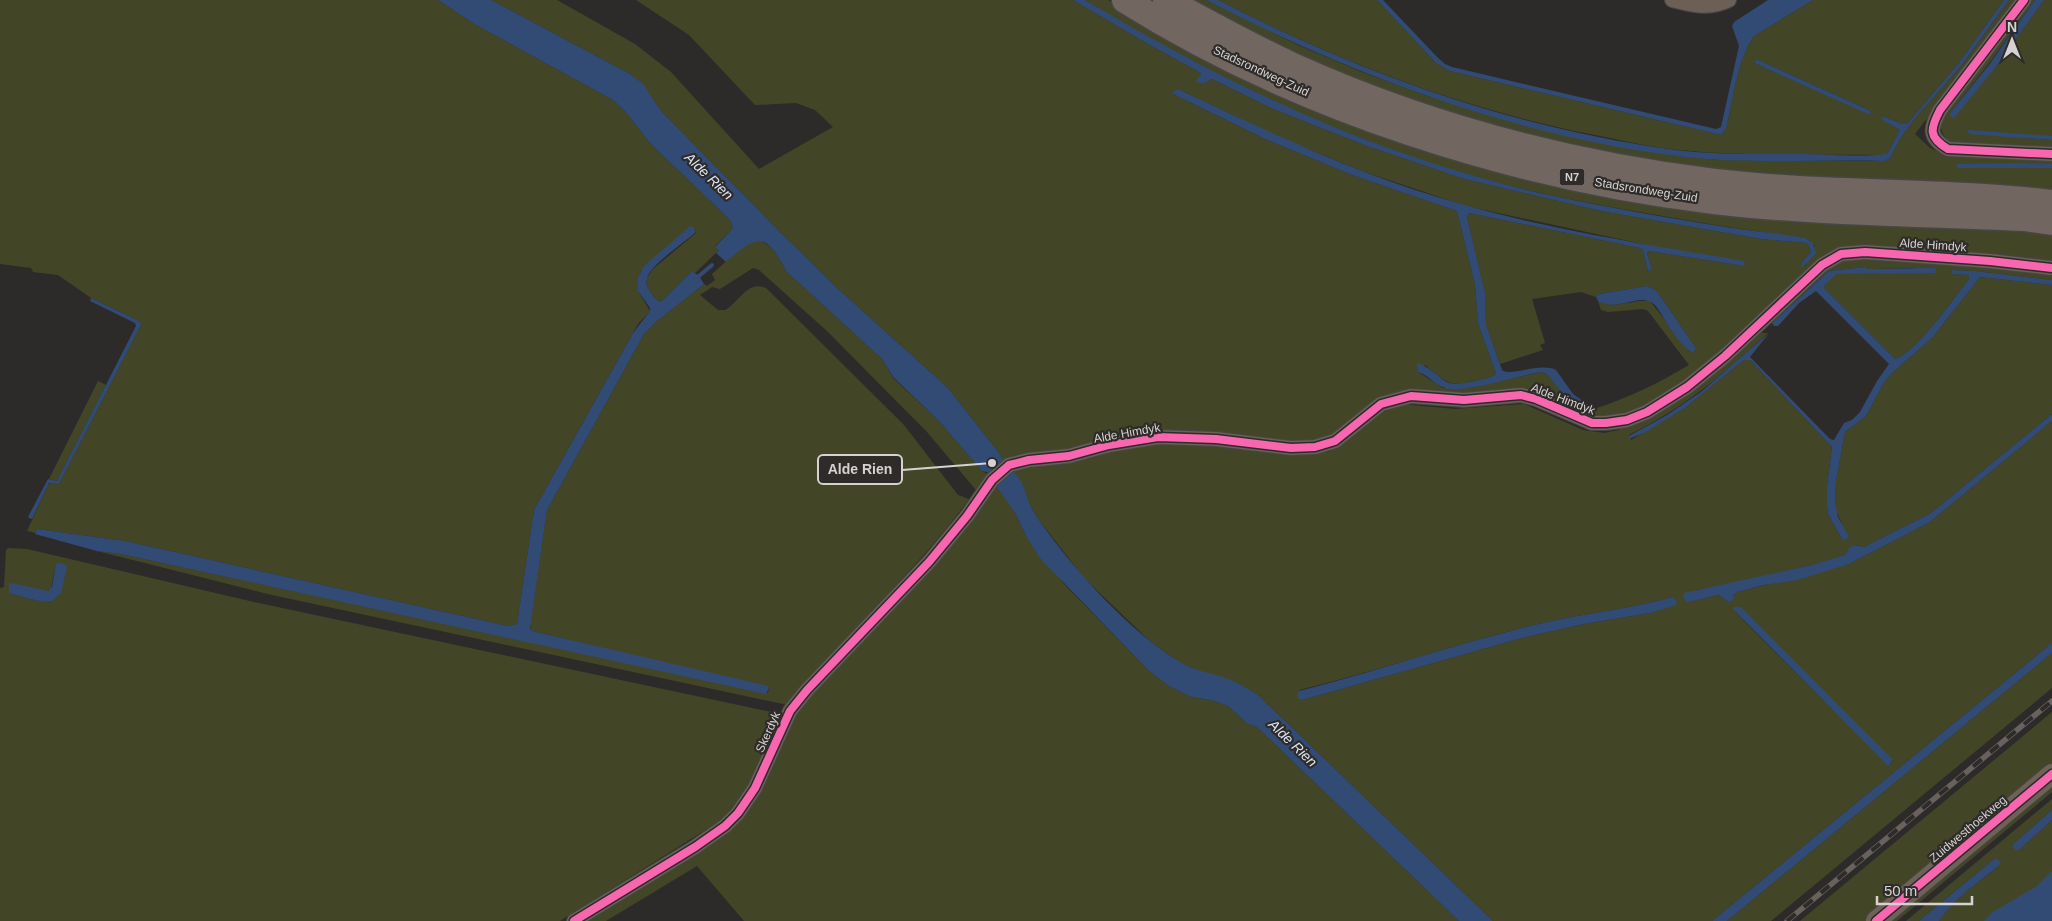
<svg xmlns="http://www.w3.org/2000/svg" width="2052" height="921" font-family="Helvetica,sans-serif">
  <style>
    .green { fill: #434626; fill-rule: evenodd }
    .water { fill: #324b75 }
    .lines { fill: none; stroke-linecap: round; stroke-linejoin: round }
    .stream { stroke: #324b75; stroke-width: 4 }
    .street-casing { stroke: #474646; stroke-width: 16 }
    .secondary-casing { stroke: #474646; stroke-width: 22 }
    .highway-casing { stroke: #474646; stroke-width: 29 }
    .street { stroke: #6b5f56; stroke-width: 14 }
    .secondary { stroke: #6e6158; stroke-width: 20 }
    .highway { stroke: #716660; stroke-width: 26 }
    .rail-casing { stroke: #68615d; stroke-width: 5.5 }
    .rail { stroke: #2e2b29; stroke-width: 4; stroke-dasharray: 11; stroke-linecap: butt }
    .cycleway-casing { stroke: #2e2b29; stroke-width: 11 }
    .cycleway { stroke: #f766af; stroke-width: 8 }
    .labels { text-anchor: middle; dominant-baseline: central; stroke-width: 4.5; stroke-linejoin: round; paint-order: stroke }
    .shield { fill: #2e2b29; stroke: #a3a09f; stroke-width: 1 }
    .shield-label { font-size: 11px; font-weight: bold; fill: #d5d2d1 }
    .street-label { font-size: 12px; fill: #d5d2d1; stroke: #2e2b29 }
    .water-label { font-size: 14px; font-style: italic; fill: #dce5f4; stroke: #2e2b29 }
    .leader { fill: none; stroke: #d5d2d1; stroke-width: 2 }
    .callout-dot { fill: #d5d2d1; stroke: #2e2b29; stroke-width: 2 }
    .callout { fill: #2e2b29; stroke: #d5d2d1; stroke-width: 2 }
    .callout-label { font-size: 14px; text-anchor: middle; font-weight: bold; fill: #d5d2d1 }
  </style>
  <rect width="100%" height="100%" fill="#2d2b2a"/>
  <!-- green -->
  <path class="green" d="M 0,0 L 438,0 L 476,25 L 613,100 L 625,111 L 650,143 L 731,221 L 733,228 L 715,246 L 719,250 L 695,273 L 692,271 L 662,301 L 657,300 L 648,290 L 646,279 L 653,269 L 696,233 L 696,230 L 640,272 L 638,291 L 650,311 L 638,324 L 534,510 L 517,624 L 509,626 L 503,625 L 125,541 L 37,529 L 36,533 L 27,531 L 48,485 L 50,483 L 59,484 L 141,325 L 139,321 L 91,298 L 58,275 L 33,272 L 31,268 L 0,264 Z
    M 491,0 L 557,0 L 635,44 L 671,72 L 759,169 L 833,127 L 815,110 L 796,103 L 755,105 L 689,35 L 636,0 L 1073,0 L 1148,44 L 1199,72 L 1201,74 L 1199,78 L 1203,84 L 1212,79 L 1271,108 L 1311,124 L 1367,146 L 1464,179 L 1601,211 L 1761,239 L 1806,243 L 1808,244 L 1811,252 L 1801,263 L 1805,266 L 1815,246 L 1809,240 L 1800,237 C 1748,231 1697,222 1645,213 C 1580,202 1515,189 1451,170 C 1393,152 1336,129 1280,105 C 1212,76 1148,38 1085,0 L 1108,0 L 1120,8 L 1409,143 L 1447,158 L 1498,173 L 2052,230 L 2052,263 L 1851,247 L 1692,376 L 1650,404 L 1624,415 L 1596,418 L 1525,390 L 1513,389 L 1468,395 L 1408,390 L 1398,392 L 1388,396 L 1326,439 L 1303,442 L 1199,431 L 1154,430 L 1117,437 L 1067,451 L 1032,453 L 1014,456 L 1004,463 L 999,453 L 948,388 L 837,288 L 780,232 L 661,111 L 642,84 L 630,74 ZM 1180,90 L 1279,137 L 1362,171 L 1466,206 L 1745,266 L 1649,251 L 1647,253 L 1652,270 L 1648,271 L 1643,251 L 1640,248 L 1469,213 L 1467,217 L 1485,294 L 1486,326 L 1500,364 L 1543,350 L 1540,345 L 1545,343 L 1532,299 L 1581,292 L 1596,297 L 1599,294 L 1647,286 L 1656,290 L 1696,348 L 1690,352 L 1650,301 C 1631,299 1615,310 1598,301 L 1601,310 L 1608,312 L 1643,309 L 1648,311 L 1689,365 C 1659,383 1628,398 1594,409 L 1594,412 C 1587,409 1579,407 1572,403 C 1560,395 1555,376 1542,372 L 1468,388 L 1443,388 L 1418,372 L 1425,365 C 1447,383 1449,388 1478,380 C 1484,379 1491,378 1496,374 L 1478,323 L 1475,285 L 1457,211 L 1352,175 L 1263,138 L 1171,93 Z
    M 1183,0 L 1206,0 L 1300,46 L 1362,72 L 1430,97 L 1566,135 L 1635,149 L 1678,156 L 1719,160 L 1885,161 L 1890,158 L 1900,139 L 1912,122 L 1961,66 L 2009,0 L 2018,0 L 1915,134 L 1930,148 L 1941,153 L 2052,158 L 2052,164 L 1957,165 L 2052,168 L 2052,195 L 1811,180 L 1665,165 L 1506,132 L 1346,79 Z
    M 1218,0 L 1377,0 L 1436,63 L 1450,71 L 1721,135 L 1726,129 C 1733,101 1737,60 1754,36 L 1813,0 L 2004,0 L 1958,64 L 1907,124 L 1902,124 L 1883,116 L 1882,119 L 1900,130 L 1888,153 L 1884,155 C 1816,154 1747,157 1680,150 C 1650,147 1620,140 1590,134 C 1460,108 1336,61 1218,0 ZM 1756,59 L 1871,111 L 1870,114 L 1754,63 Z
    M 2028,0 L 2035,0 L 1988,65 L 1950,113 L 1995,68 L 2044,0 L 2052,0 L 2052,136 L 2024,138 L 2052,140 L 2052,149 L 1953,144 C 1944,138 1939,130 1941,119 Z
    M 758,240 C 773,244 779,258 786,271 L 882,359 L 894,379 L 939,421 L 982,471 L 989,475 L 976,490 L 927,432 L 827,331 L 759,270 L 753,268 L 720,289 L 712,287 L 700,295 L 718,310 L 725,310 C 739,303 747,280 766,288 L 904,425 L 958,495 L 969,499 C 915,573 845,633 788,705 L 272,595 L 97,551 L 121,554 L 768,693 L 769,688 L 536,632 L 531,630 L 530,624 L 547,510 L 644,334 L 656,322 L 704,284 L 707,286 L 715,280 L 712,274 C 726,262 740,246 758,240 Z
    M 1864,257 L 2052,273 L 2052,280 L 1975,271 L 1952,270 L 1952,274 L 1969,275 L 1969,279 C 1954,298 1916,353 1895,359 L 1824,288 L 1824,286 L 1834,275 L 1838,274 L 1936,272 L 1913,268 L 1868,269 L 1865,267 L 1829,271 L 1772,323 L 1771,320 L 1824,268 L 1839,260 Z
    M 1980,277 L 2052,285 L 2052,414 L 1931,513 L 1864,547 L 1855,545 L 1848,550 L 1845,555 L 1833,560 L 1723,586 L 1696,590 L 1689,602 L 1718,595 L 1721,596 L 1728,602 L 1737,592 L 1849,564 L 1930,522 L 2052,421 L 2052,643 L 1712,921 L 1493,921 L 1257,694 L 1222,677 L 1200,671 L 1182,664 L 1151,642 L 1085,579 L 1039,520 L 1028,501 L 1024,487 L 1011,470 L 1119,448 L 1175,441 L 1316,453 L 1331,451 L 1385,411 L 1400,404 L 1455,409 L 1524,404 L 1583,430 L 1604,433 L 1619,430 L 1621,426 L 1758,333 L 1768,333 C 1723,375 1685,407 1629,435 L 1631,440 L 1685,408 L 1744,360 L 1750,360 L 1832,447 L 1827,487 L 1827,505 L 1828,514 L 1842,539 L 1842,524 L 1836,510 L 1835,501 L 1836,481 L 1845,432 L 1866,416 L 1883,384 L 1891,374 L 1932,338 ZM 1669,598 L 1650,613 L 1584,624 L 1522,638 L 1302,700 L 1299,690 C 1378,671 1455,644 1534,625 C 1579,614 1624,610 1669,598 ZM 1733,610 L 1893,761 L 1888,765 Z
    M 98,381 L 106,385 L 57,481 L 49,479 Z
    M 997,484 L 1015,513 L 1026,536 L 1065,585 L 1148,670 L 1169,686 L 1191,697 L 1211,700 L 1228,706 L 1248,724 L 1257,727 L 1459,921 L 744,921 L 697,866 L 606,921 L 582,921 L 725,831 L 778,747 L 801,705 Z
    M 8,548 L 27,549 L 254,602 L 781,714 L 751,782 L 740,799 L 718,822 L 560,921 L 0,921 L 0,588 L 4,587 L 6,550 ZM 56,564 L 52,601 L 42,602 L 12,594 L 47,591 L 51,589 Z
    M 2052,653 L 2052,688 L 1771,921 L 1727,921 Z
    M 2052,712 L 2052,767 L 1866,921 L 1800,921 Z
    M 2052,782 L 2052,792 L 1897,921 L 1885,921 Z
    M 2052,799 L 2052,810 L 2012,845 L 2019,850 L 2052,820 L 2052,921 L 1939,921 C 1953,898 1980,882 2000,865 L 1994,859 L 1919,921 L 1906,921 Z"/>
  <!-- water -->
  <path class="water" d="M 438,0 L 491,0 L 630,74 L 643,84 L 661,111 L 780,232 L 837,288 L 948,388 L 999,453 C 1005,465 1015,471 1022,483 C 1025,488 1026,494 1028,500 C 1031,507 1035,514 1039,520 C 1073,569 1130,632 1180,662 C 1193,670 1208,672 1223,677 C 1235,681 1246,688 1257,694 L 1493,921 L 1459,921 L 1257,727 L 1248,724 L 1228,706 L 1211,700 L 1191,697 L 1169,686 L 1148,670 L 1040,558 L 1026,536 L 1015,513 L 987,472 L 982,471 L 939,421 L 894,378 L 882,359 L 786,271 C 766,232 758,234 726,262 L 716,253 L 719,250 L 715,247 L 733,228 L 731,221 L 650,143 L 625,111 L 613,100 L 476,25 Z
    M 1073,0 L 1085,0 C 1230,86 1374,155 1540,193 C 1604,207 1668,218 1733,228 C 1757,232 1782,233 1805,238 L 1813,243 L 1816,253 L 1803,267 L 1801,263 L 1811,252 L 1808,244 L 1806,243 L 1761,239 L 1601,211 L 1464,179 L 1367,146 L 1311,124 L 1271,108 L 1212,79 L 1203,84 L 1196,81 L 1201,74 L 1199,72 L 1148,44 Z
    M 1206,0 L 1218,0 C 1361,74 1516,129 1676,150 C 1718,155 1760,154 1801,154 C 1818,154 1876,158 1888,153 L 1900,130 L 1881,119 L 1883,116 L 1902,124 L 1907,124 L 1958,64 L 2004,0 L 2009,0 L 1961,66 L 1912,122 L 1900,139 L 1890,158 L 1885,161 C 1816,159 1746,165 1677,156 C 1513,135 1353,76 1206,0 Z
    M 1377,0 L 1383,0 L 1438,58 L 1445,64 L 1452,67 L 1716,129 L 1721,127 L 1739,46 L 1732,26 L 1734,22 L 1768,0 L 1813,0 L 1754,36 C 1737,60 1733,101 1726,129 L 1721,135 L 1450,71 L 1436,63 Z
    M 2035,0 L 2044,0 L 1995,68 L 1954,118 L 1951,117 L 1950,113 L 1989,65 Z
    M 1756,59 L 1871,111 L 1870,115 L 1754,63 Z
    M 1176,90 L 1180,90 C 1273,134 1366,178 1465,205 C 1556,231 1651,245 1744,261 L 1745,266 L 1649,251 L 1647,253 L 1652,270 L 1648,271 L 1643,251 L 1640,248 L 1469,213 L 1467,217 L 1485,293 L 1486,325 L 1502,370 C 1510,377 1540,362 1556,370 L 1573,394 L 1594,409 L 1594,412 L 1592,414 C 1578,409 1568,400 1559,389 C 1553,383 1551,375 1542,372 C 1520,375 1462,394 1445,388 C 1435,385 1428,375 1418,372 L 1417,364 L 1418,363 C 1448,376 1438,391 1478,380 C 1484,379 1491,378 1496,374 L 1478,323 L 1475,285 L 1457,211 L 1352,175 L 1263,138 L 1171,93 Z
    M 1968,130 L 2052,136 L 2052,140 L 1969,134 Z
    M 2021,163 L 2052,164 L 2052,168 L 1957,168 L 1957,164 Z
    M 690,226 L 693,227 L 696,232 C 684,243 651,264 647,278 C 644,287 653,297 659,301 L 662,301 L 692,271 L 699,276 L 704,284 L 656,322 L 644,334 L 547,510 L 530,628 L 531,630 L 536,632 L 768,686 L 769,688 L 766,694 L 121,554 L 97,551 L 35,534 L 37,529 L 125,541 L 503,625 L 509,626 L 517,624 L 534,510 L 633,333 L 650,311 L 650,308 L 638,291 L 638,277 L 644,266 Z
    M 1865,267 L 1868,269 L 1935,268 L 1936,270 L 1935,273 L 1838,274 L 1834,276 L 1824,286 L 1824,288 L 1895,359 C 1916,353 1954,298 1969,279 L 1969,275 L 1952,274 L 1952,270 L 1975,271 L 2052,280 L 2052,285 L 1980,277 L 1932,338 L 1891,374 L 1883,384 L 1866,416 L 1845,432 L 1836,481 L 1835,501 L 1838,517 L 1849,537 L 1844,540 L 1842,539 L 1828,514 L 1827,505 L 1827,487 L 1832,447 L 1750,360 L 1744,360 L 1685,408 L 1646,432 L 1629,439 L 1629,436 L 1667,415 L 1701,392 L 1769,333 L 1750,357 L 1830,439 L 1834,440 L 1844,423 L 1852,420 L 1860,412 L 1877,381 L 1889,364 L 1816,291 L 1799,303 L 1778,326 L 1774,326 L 1772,323 L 1829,271 Z
    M 1647,286 L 1656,290 L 1696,348 L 1693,353 C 1683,348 1671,330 1665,320 C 1661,314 1657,305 1651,302 C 1637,294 1616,312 1598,301 L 1596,297 L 1599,294 Z
    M 91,298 L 139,321 L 141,325 L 59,484 L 49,483 L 32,519 L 29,518 L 28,517 L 48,479 L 57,481 L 136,326 L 135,323 L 90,301 Z
    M 2052,414 L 2052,421 L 1930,522 L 1849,564 L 1797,580 L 1764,585 L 1737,592 L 1733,596 L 1733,600 L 1728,602 L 1721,596 L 1718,595 L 1689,602 L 1686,602 L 1683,597 L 1684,593 L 1812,565 L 1845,555 L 1849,548 L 1853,545 L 1864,547 L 1931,513 Z
    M 59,563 L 66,565 L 67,567 L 61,593 L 52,601 L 42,602 L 12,594 L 9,592 L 9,584 L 12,583 L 48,591 L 52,587 L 56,564 Z
    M 1669,598 L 1673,598 L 1677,601 L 1676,605 L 1650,613 L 1584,624 L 1522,638 L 1302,700 L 1298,698 L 1297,694 L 1299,691 C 1378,671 1455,644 1534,625 C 1579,614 1624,610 1669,598 Z
    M 1734,607 L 1741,607 L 1893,760 L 1888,766 L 1733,609 Z
    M 2052,643 L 2052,653 L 1727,921 L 1712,921 Z
    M 2052,810 L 2052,820 L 2019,850 L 2015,850 L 2012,845 Z
    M 1994,859 L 1997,859 L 2001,863 L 2000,865 C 1979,882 1954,898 1939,921 L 1919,921 Z
    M 2052,871 L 2052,921 L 1984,921 L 1991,913 L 2037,886 Z"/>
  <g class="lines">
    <!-- stream -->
    <path class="stream" d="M 699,276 L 712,265"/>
    <!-- street casing -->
    <g class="street-casing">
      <path id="street" d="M 1672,0 C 1692,5 1709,10 1729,0
        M 2024,0 L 1940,110 C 1930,129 1928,137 1948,149 L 2052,154
        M 574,921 L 695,847 L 725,826 L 738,813 L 755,788 L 790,711 L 807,690 L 929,562 L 967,516 L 992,480 L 1009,465 L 1029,460 L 1069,456 L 1109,445 L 1158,437 L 1216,439 L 1291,448 L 1315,447 L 1335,441 L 1381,404 L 1411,396 L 1464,400 L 1521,395 L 1536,399 L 1592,423 L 1606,423 L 1627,420 L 1647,412 L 1687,387 L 1725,356 L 1822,265 L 1841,254 L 1865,252 L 1990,261 L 2052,268"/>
    </g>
    <!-- secondary casing -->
    <g class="secondary-casing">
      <path id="secondary" d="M 1876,921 L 2052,774"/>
    </g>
    <!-- highway casing -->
    <g class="highway-casing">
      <path id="highway" d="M 1125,0 C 1297,108 1513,177 1714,201 C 1817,213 1921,213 2024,218 L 2052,222
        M 1166,0 C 1208,23 1250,46 1293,66 C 1426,126 1570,164 1715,182 C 1827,195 1940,190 2052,203"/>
    </g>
    <!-- street -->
    <use href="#street" class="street"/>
    <!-- secondary -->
    <use href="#secondary" class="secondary"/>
    <!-- highway -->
    <use href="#highway" class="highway"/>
    <!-- rail casing -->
    <g class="rail-casing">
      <path id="rail" d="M 1787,921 L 2052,701"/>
    </g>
    <!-- rail -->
    <use href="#rail" class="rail"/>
    <!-- cycleway casing -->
    <g class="cycleway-casing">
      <path id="cycleway" d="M 2024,0 L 1940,110 C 1930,129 1928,137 1948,149 L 2052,154
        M 574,921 L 695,847 L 725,826 L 738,813 L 755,788 L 790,711 L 807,690 L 929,562 L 967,516 L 992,480 L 1009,465 L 1029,460 L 1069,456 L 1109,445 L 1158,437 L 1216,439 L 1291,448 L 1315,447 L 1335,441 L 1381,404 L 1411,396 L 1464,400 L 1521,395 L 1536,399 L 1592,423 L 1606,423 L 1627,420 L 1647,412 L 1687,387 L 1725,356 L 1822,265 L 1841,254 L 1865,252 L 1990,261 L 2052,268
        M 1876,921 L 2052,774"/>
    </g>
    <!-- cycleway -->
    <use href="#cycleway" class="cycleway"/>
  </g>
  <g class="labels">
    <!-- shield labels -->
    <rect class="shield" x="1559.5" y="168.5" width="25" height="17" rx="4"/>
    <g class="shield-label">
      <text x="1572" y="177">N7</text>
    </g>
    <!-- street labels -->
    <g class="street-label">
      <text transform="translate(1261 71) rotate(25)">Stadsrondweg-Zuid</text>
      <text transform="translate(1646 190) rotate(9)">Stadsrondweg-Zuid</text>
      <text transform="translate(1933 245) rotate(4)">Alde Himdyk</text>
      <text transform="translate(1563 399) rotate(21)">Alde Himdyk</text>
      <text transform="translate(1127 433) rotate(-10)">Alde Himdyk</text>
      <text transform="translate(768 732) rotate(-66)">Skerdyk</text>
      <text transform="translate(1968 829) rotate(-40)">Zuidwesthoekweg</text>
    </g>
    <!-- water labels -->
    <g class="water-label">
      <text transform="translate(709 176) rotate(44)">Alde Rien</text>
      <text transform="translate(1293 743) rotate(44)">Alde Rien</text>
    </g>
  </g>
  <!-- callouts -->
  <path class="leader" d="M992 463L902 470"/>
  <circle class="callout-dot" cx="992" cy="463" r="5"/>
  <rect class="callout" x="818" y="455" width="84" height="29" rx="5"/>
  <g class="callout-label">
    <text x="860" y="474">Alde Rien</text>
  </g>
  <!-- north arrow -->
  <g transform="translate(2012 40)" stroke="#2e2b29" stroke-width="4" paint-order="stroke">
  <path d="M0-4L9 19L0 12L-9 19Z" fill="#d5d2d1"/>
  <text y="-8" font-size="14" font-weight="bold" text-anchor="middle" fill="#d5d2d1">N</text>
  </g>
  <!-- scale -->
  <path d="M1877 896v8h95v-8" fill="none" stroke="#d5d2d1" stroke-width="2.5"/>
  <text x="1884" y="896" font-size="15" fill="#d5d2d1" stroke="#2e2b29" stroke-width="4" paint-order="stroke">50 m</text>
</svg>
